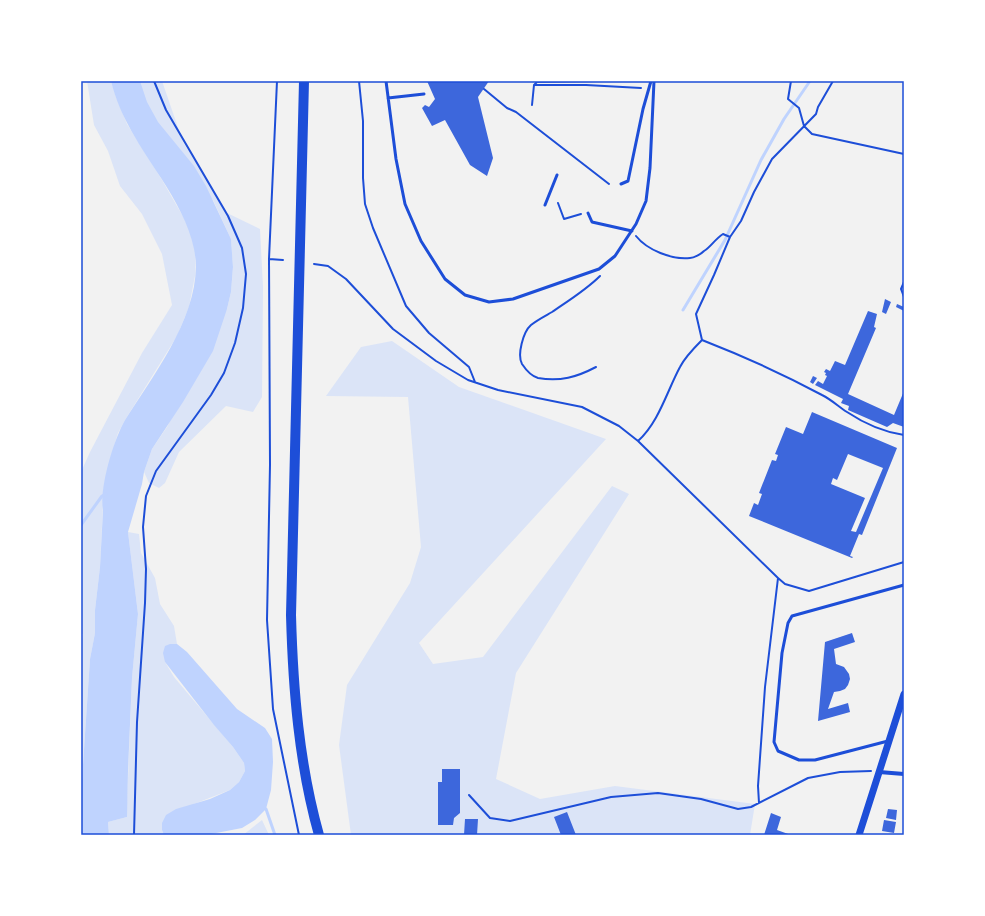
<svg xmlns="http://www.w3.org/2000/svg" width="985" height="916" font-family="'Varela Round',sans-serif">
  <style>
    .green { fill: #dbe4f7 }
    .water { fill: #bfd3fe }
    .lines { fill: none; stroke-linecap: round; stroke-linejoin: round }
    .stream { stroke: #bfd3fe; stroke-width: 3 }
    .building { fill: #3d67dc; fill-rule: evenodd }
    .path { stroke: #1d4ed8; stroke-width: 2 }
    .service { stroke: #1d4ed8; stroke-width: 3 }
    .minor { stroke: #1d4ed8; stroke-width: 4 }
    .tertiary { stroke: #1d4ed8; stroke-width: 7 }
    .primary { stroke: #1d4ed8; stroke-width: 10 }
    .neatline { fill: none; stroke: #1d4ed8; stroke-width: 1.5 }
  </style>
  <rect width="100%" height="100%" fill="#f2f2f2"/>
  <!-- green -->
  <path class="green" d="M 87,81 L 111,81 L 116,97 L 127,124 L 162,180 L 185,220 L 190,232 L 195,251 L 195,276 L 189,307 L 177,336 L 125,420 L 118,433 L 115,443 L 104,485 L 100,567 L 95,610 L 95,633 L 90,659 L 81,795 L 81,644 L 83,634 L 81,634 L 81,472 L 90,452 L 142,353 L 172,305 L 162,254 L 142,214 L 120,186 L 108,151 L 94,125 Z
    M 138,81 L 162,81 L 183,142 L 227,213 L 260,229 L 263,287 L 262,397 L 253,412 L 226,406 L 179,452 L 165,483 L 159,488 L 149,483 L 144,472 L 152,449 L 167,427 L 227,309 L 231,292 L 233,268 L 231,239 L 213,200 L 200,188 L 151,116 Z
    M 392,341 L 459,387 L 606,439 L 419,643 L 433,664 L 483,657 L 612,486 L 629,494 L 516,673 L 496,779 L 540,799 L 615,786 L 755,804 L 750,835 L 351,835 L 339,745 L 347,685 L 410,583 L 421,547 L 408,397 L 326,396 L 361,347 Z
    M 128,532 L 139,534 L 141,553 L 155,578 L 160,604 L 174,626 L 177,644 L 170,644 L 165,662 L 174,677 L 233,747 L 244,763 L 245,771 L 239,782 L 230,790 L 194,804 L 162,830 L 164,835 L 109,835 L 108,822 L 127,817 L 127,803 L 132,678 L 138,614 Z
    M 262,820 L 269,835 L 243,835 Z"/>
  <!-- water -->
  <path class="water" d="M 111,81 L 140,81 L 147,102 L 158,122 L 194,166 L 206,186 L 231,239 L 233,267 L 231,292 L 227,309 L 213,351 L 183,402 L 152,449 L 144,472 L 142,484 L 128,532 L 138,614 L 132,678 L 128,771 L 127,817 L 108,822 L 109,835 L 81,835 L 81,795 L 90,659 L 95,633 L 95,610 L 100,567 L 103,510 C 99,488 114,439 125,420 C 155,373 206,307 194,249 C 189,224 175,200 161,178 C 141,147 120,118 111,81 Z
    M 170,644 L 177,644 L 187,652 L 237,709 L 265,728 L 272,739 L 273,762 L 271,790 L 266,809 L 255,820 L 242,828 L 206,835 L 164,835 L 162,830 L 162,823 L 166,815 L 176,809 L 210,799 L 230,790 L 239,782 L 245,771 L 244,763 L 233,747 L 214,725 L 165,662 L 163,653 L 165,646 Z"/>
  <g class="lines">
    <!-- stream -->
    <path class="stream" d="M 683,310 L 725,240 L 761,160 L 784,119 L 810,81
      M 81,525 L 102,496 L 106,494
      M 266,809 L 275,835"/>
  </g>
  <!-- building -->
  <path class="building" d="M 427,81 L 489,81 L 478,97 L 493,158 L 487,176 L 470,165 L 445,120 L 432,126 L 422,108 L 425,105 L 429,107 L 435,99 Z
    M 538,81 L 598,81 L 598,82 L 538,83 Z
    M 885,299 L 891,302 L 886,314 L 882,312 Z
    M 897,304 L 904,307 L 904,311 L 896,307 Z
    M 868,311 L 877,314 L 874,327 L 876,328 L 848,394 L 894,415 L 904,391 L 904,427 L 893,423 L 887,427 L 848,410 L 849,406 L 841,403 L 843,399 L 815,385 L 818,381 L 823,384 L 827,376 L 825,375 L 826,373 L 824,372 L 826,369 L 830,371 L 835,361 L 845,365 Z
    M 813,376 L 817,378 L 813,384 L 810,382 Z
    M 812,412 L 897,448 L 862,535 L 859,534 L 850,556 L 853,557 L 852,558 L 749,516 L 754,503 L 758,505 L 762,494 L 759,493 L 772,460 L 776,461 L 778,455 L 775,454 L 786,427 L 803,434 ZM 848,454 L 883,468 L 856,532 L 851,531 L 865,498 L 831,484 L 833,478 L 837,480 Z
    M 852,633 L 855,642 L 834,649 L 836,664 L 844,667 L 849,674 L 850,679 L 848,685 L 845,689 L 840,691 L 834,692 L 828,709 L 848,703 L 850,712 L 818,721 L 825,642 Z
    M 442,769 L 460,769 L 460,813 L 454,818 L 453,825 L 438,825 L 438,782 L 442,782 Z
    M 888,809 L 897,810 L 896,820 L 886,818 Z
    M 567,812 L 576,835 L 561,835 L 554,817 Z
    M 771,813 L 781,817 L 777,830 L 791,835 L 764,835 Z
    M 465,819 L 478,819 L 477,835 L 464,835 Z
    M 884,820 L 896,822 L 894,833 L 882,831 Z"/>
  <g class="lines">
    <!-- path -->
    <path class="path" d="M 277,81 L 269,259 L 270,465 L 267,620 L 273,709 L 299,835
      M 359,81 L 363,121 L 363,178 L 365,204 L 373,228 L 406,306 L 429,333 L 469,367 L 475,382
      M 538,81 L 534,85 L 586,85 L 641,88
      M 791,81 L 788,99 L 799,108 L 804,126 L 812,134 L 904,154
      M 484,89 L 507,108 L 516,112 L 609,184
      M 532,105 L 534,85
      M 558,203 L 564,219 L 581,214
      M 636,236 C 647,250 672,260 690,258 C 694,258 701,254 704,251 C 711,247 715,239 723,234 L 730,237 L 741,221 L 754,192 L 772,159 L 816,114 L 818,107 L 833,81
      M 730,237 L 714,275 L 696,314 L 702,340 C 743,356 783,374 822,395 C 832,400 839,407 847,412 C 865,424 883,432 904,435
      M 269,259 L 283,260
      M 314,264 L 328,266 L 346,279 L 393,329 L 436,361 L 468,380 L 498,390 L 582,407 L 619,426 L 638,441 L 778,578 L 785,584 L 809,591 L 904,562
      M 904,282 L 901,289 L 904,297
      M 596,367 C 577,377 560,382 538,378 C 531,376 526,370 522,364 C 517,355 523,332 531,325 C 537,320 545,316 552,312 C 568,301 586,290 600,276
      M 638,441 C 659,422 667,391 680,367 C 685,357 694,348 702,340
      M 469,795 L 490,818 L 510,821 L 611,797 L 658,793 L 701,799 L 738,809 L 751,807 L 808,778 L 840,772 L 871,771
      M 759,803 L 758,786 L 765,687 L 778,578
      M 134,835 L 137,722 L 145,603 L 146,569 L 143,527 L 146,496 L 156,471 L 211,395 L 224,373 L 235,343 L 243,308 L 246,274 L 242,248 L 228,216 L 166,110 L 154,81"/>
    <!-- service -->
    <path class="service" d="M 386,81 L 396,159 L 405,204 L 421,241 L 445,279 L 465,295 L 489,302 L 513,299 L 599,269 L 615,256 L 636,224 L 646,201 L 650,168 L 654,81
      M 388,98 L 424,94
      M 621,184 L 628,181 L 643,109 L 651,81
      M 545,205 L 557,175
      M 588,213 L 592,222 L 632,231
      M 888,741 L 815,760 L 799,760 L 778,751 L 774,742 L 782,653 L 788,623 L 792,616 L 904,585"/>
    <!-- minor -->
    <path class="minor" d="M 879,772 L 904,774"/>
    <!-- tertiary -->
    <path class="tertiary" d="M 859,835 L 904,694"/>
    <!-- primary -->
    <path class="primary" d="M 304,81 L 291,615 C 293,689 299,764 319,835"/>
  </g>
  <!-- border -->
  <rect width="985" height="916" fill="none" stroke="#ffffff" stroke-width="164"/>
  <rect x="82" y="82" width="821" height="752" class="neatline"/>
</svg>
